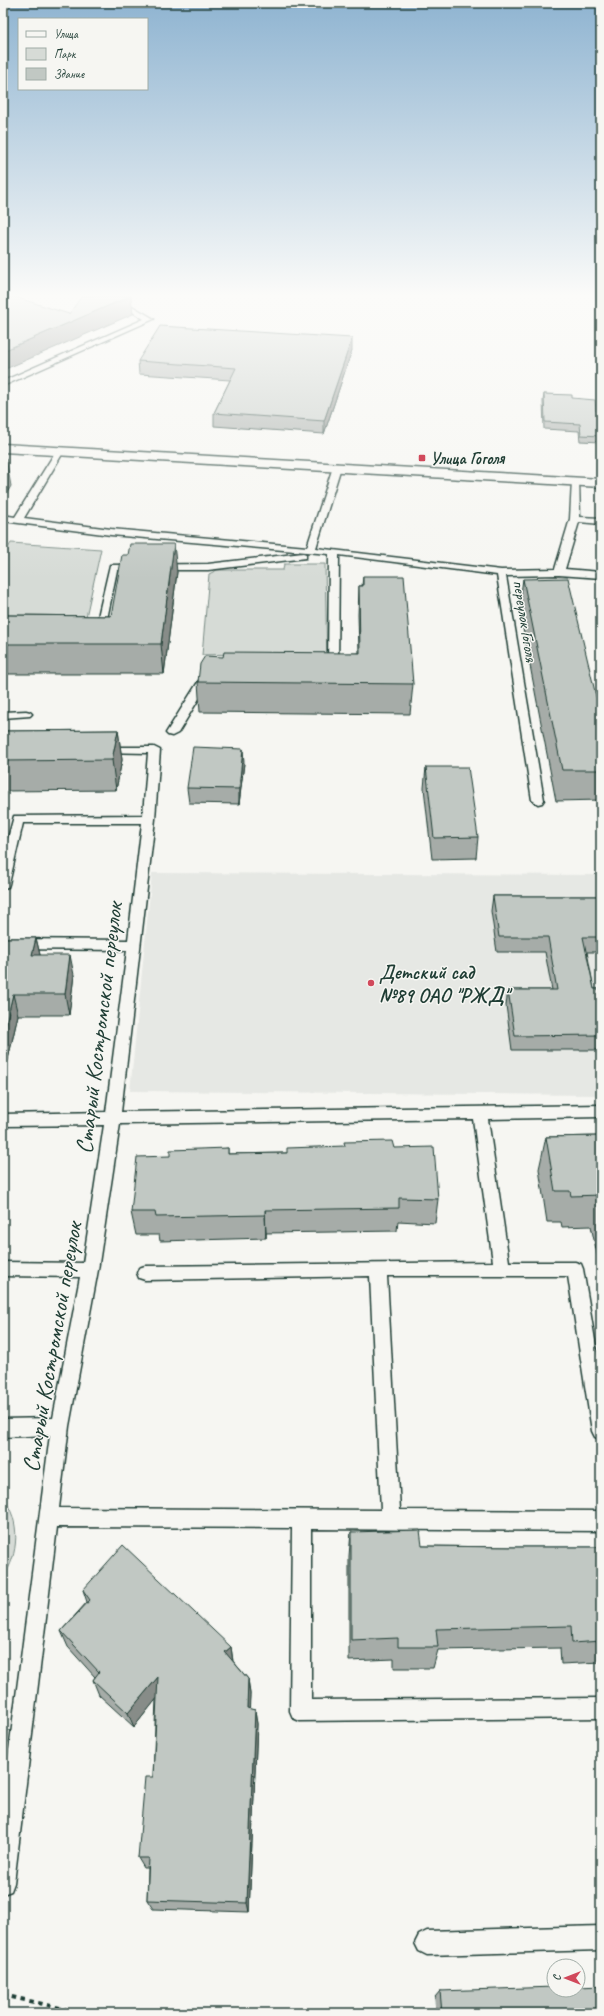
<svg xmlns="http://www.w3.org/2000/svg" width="604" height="2016" font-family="Caveat,sans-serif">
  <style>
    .built { fill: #e6e8e4 }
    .green { fill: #d6dbd6; stroke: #7a8c85 }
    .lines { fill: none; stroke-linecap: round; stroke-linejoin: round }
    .service-casing { stroke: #1f3d34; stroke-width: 3 }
    .secondary-casing { stroke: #1f3d34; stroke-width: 3 }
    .path { stroke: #1f3d34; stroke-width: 4; stroke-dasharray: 4.5 4.5; stroke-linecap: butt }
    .service { fill: #f6f6f2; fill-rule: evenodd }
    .secondary { fill: #f6f6f2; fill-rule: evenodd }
    .wall { fill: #a6aca8; stroke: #1f3d34 }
    .shaded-wall { fill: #878c88; stroke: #1f3d34 }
    .building { fill: #c1c8c3; stroke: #1f3d34 }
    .poi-dot { fill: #d1495b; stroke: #f6f6f2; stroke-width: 1.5 }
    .labels { text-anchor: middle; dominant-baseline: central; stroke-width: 3; stroke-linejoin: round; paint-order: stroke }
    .far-poi-label { font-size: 17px; font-weight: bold; fill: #1f3d34; stroke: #f6f6f2; text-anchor: start }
    .far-street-label { font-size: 17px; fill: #1f3d34; stroke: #f6f6f2 }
    .poi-label { font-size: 20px; font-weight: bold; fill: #1f3d34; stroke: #f6f6f2; text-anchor: start }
    .near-street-label { font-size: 24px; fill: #1f3d34; stroke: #f6f6f2 }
  </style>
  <rect width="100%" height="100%" fill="#f6f6f2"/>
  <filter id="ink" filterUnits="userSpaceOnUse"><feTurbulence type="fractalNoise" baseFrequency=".025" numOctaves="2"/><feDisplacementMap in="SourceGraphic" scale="8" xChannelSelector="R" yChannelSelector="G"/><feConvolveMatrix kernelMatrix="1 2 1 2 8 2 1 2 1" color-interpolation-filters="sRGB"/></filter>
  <g filter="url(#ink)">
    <!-- built -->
    <path class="built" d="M 152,873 L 601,875 L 601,1095 L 130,1091 Z"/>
    <!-- green -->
    <path class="green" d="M 11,543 L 101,549 L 84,626 L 3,626 L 3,556 Z
      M 284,564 L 325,564 L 327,668 L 236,654 L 202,655 L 209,574 L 217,570 L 283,570 Z
      M 3,1499 C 21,1519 19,1556 3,1577 Z"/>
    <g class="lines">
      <!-- service casing -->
      <g class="service-casing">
        <path id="service" d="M 106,296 L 115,296 L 154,319 L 3,386 L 3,381 L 144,319 Z
          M 60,448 L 64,451 L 24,518 L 111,529 L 307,547 L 333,467 L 337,464 L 341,467 L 316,548 L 501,570 L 555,569 L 570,519 L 572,481 L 573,479 L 579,479 L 580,517 L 601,518 L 601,524 L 579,522 L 565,569 L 601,572 L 601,578 L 559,575 L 506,576 L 544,800 L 542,803 L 538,804 L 532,800 L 497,575 L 339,555 L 338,672 L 337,674 L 329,674 L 328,672 L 329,554 L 111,535 L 3,521 L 3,515 L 15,517 L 56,451 Z
          M 303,553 L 306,554 L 306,558 L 208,570 L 117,570 L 104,634 L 99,637 L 94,634 L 110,565 L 208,564 Z
          M 209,671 L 214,674 L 178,733 L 172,736 L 168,735 L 166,733 L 203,674 Z
          M 26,711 L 30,712 L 32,714 L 30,716 L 3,718 L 3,712 Z
          M 102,747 L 154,747 L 160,750 L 155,819 L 121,1112 L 601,1105 L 601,1117 L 488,1119 L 509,1262 L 575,1262 L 581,1264 L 583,1269 L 601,1376 L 601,1440 L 595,1437 L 592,1431 L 568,1276 L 387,1276 L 400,1510 L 601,1511 L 601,1531 L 311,1529 L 311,1700 L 601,1698 L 601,1718 L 300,1721 L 293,1718 L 290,1711 L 292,1528 L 57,1527 L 14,1883 L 11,1891 L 3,1894 L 3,1796 L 50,1435 L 3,1437 L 3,1419 L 53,1418 L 80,1277 L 3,1276 L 3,1262 L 83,1263 L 104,1125 L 3,1126 L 3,1114 L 106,1112 L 127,950 L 3,949 L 3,939 L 128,940 L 142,823 L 23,823 L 9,884 L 8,887 L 3,888 L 3,857 L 14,816 L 143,815 L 148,753 L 98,752 L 96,750 ZM 473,1119 L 493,1262 L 145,1266 L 139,1268 L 137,1273 L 139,1278 L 145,1280 L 370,1276 L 381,1510 L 59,1508 L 69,1426 L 98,1270 L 120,1124 Z
          M 601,1926 L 601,1950 L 427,1955 L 419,1951 L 415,1943 L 419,1935 L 427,1931 Z"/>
      </g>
      <!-- secondary casing -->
      <g class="secondary-casing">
        <path id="secondary" d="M 3,444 L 601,479 L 601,487 L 3,452 Z"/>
      </g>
      <!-- path -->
      <path class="path" d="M 3,1995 L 65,2009 L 69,2013"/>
      <!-- service -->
      <use href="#service" class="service"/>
      <!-- secondary -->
      <use href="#secondary" class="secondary"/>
    </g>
    <!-- wall -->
    <path class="wall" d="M 352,350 L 324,434 L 214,426 L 214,413 L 230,380 L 139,374 L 138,361 Z
      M 544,394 L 572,398 L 596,411 L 601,412 L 601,442 L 580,441 L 579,431 L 544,429 L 543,401 Z
      M 177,572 L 164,674 L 3,674 L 3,615 L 111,616 Z
      M 363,576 L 413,684 L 410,714 L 200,712 L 198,682 L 223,657 L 359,653 L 358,615 L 359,586 L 362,586 Z
      M 523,579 L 601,770 L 601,800 L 556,801 L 519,608 Z
      M 118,730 L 122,760 L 116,790 L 3,791 L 3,731 Z
      M 244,763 L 239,804 L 189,803 L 187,788 Z
      M 426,767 L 478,837 L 476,858 L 432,859 L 424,788 Z
      M 493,896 L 601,896 L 601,952 L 587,952 L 594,989 L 601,989 L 601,1050 L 512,1050 L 506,1005 L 508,990 L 552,990 L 545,952 L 497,952 L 491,911 Z
      M 3,938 L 36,938 L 40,955 L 74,975 L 69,1015 L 18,1015 L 6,1068 L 3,1068 Z
      M 601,1136 L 601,1272 L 591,1226 L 562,1227 L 561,1222 L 547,1222 L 539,1169 L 546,1137 Z
      M 228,1148 L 228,1154 L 287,1153 L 394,1148 L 438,1199 L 435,1223 L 398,1221 L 397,1231 L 266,1233 L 266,1238 L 160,1241 L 159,1235 L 136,1235 L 131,1212 L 170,1156 Z
      M 351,1532 L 422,1546 L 513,1547 L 601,1547 L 601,1662 L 561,1664 L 560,1648 L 438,1650 L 433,1668 L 394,1668 L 394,1659 L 349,1661 L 349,1556 Z
      M 83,1590 L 231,1647 L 233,1661 L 248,1679 L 250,1694 L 249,1709 L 255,1710 L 257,1724 L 249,1912 L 153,1909 L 147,1900 L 148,1868 L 144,1868 L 138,1858 L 153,1777 L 156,1699 L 134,1727 L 99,1695 L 93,1680 L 95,1677 L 68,1647 L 61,1631 L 87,1602 Z
      M 440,1991 L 601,2013 L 436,2013 L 435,1997 Z"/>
    <!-- shaded-wall -->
    <path class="shaded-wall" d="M 131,296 L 133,314 L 3,370 L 3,351 Z
      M 352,338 L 352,350 L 324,434 L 324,421 Z
      M 6,458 L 11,486 L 3,500 L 3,463 Z
      M 174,544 L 177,572 L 164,674 L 161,644 Z
      M 118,730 L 122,760 L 116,790 L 112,760 Z
      M 243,749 L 244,763 L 239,804 L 239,789 Z
      M 36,938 L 41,959 L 32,955 Z
      M 70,955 L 74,975 L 69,1015 L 65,994 Z
      M 13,994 L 18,1015 L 6,1068 L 3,1057 L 3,1036 Z
      M 265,1210 L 266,1233 L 266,1238 L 265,1215 Z
      M 231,1647 L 233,1663 L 225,1652 Z
      M 158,1677 L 162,1692 L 134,1727 L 128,1713 Z
      M 248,1679 L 250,1694 L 249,1723 L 247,1708 Z
      M 255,1710 L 257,1724 L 249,1912 L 247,1903 Z"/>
    <!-- building -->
    <path class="building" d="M 3,296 L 12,296 L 69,314 L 82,296 L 131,296 L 3,351 Z
      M 160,326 L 352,338 L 324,421 L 214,413 L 236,368 L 138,361 Z
      M 544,394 L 572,395 L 572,398 L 595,400 L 596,411 L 601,412 L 601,436 L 581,435 L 580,424 L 545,422 Z
      M 3,458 L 6,458 L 3,463 Z
      M 130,544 L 174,544 L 161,644 L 3,644 L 3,615 L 111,616 L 122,555 L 128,555 Z
      M 363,576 L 404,576 L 413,684 L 198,682 L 200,664 L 205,656 L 223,657 L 224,652 L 360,653 L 359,586 L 363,586 Z
      M 568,578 L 601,717 L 601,770 L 562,770 L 523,579 Z
      M 118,730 L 112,760 L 3,761 L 3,731 Z
      M 193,747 L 243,749 L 239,789 L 187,788 Z
      M 426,767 L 468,767 L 478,837 L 434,838 Z
      M 493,896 L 601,896 L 601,937 L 583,937 L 594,989 L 601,989 L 601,1035 L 515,1036 L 508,990 L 557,990 L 548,937 L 499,937 Z
      M 3,938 L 36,938 L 32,955 L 70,955 L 65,994 L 13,994 L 3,1036 Z
      M 601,1136 L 601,1195 L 571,1196 L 570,1191 L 555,1191 L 546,1137 Z
      M 392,1141 L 394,1148 L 434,1147 L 438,1199 L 399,1198 L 399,1208 L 265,1210 L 265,1215 L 156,1217 L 155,1212 L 131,1212 L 137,1157 L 170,1156 L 170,1150 L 228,1148 L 228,1154 L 287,1153 L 287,1148 L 345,1146 L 344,1142 Z
      M 420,1530 L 422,1546 L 513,1547 L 601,1547 L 601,1641 L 572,1643 L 571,1626 L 436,1629 L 438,1647 L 398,1647 L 398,1638 L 351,1640 L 351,1532 Z
      M 123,1545 L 231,1647 L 225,1652 L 248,1679 L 247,1708 L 255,1710 L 247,1903 L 147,1900 L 149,1858 L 138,1858 L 145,1777 L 153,1777 L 158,1677 L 128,1713 L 93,1680 L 99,1672 L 61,1631 L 90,1600 L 83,1590 Z
      M 601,1986 L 601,2013 L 442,2013 L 440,1991 L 554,1987 L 554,1990 L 578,1990 L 578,1987 Z"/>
  </g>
  <!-- sky -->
  <linearGradient id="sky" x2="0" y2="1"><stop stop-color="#8fb4d1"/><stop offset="0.51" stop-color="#fbfbf9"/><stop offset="1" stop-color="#fbfbf9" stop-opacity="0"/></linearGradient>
  <rect width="604" height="579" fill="url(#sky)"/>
  <!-- markers -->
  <g class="poi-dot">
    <rect x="418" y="454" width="8" height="8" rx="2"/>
    <circle cx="371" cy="983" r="4"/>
  </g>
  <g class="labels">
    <!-- far-poi labels -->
    <g class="far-poi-label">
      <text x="430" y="458">Улица Гоголя</text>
    </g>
    <!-- far-street labels -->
    <g class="far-street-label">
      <text transform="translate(525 621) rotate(81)">переулок Гоголя</text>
    </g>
    <!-- poi labels -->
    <g class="poi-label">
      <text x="379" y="972">Детский сад<tspan x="379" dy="23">№89 ОАО "РЖД"</tspan></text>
    </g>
    <!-- near-street labels -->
    <g class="near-street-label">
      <text transform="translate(99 1028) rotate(-83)">Старый Костромской переулок</text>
      <text transform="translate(52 1347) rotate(-80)">Старый Костромской переулок</text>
    </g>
  </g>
  <!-- margin -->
  <rect width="604" height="2016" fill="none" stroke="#f6f6f2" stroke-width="16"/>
  <rect x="8" y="8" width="588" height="2000" fill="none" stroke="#1f3d34" stroke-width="1.5" filter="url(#ink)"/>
  <!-- legend -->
  <rect x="18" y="18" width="130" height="72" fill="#f6f6f2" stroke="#a0aca6"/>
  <rect x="26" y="31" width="20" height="6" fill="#f6f6f2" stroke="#a0aca6"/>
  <text x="54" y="38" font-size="12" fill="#1f3d34">Улица</text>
  <rect x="26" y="48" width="20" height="12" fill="#d6dbd6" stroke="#a0aca6"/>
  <text x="54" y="58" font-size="12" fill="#1f3d34">Парк</text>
  <rect x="26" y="68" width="20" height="12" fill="#c1c8c3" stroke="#a0aca6"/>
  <text x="54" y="78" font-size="12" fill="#1f3d34">Здание</text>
  <!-- north arrow -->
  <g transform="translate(566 1978) rotate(270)"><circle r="19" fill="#f6f6f2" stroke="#a0aca6"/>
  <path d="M0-3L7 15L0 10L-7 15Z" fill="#d1495b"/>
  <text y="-6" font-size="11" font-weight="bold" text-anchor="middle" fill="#1f3d34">С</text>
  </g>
</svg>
